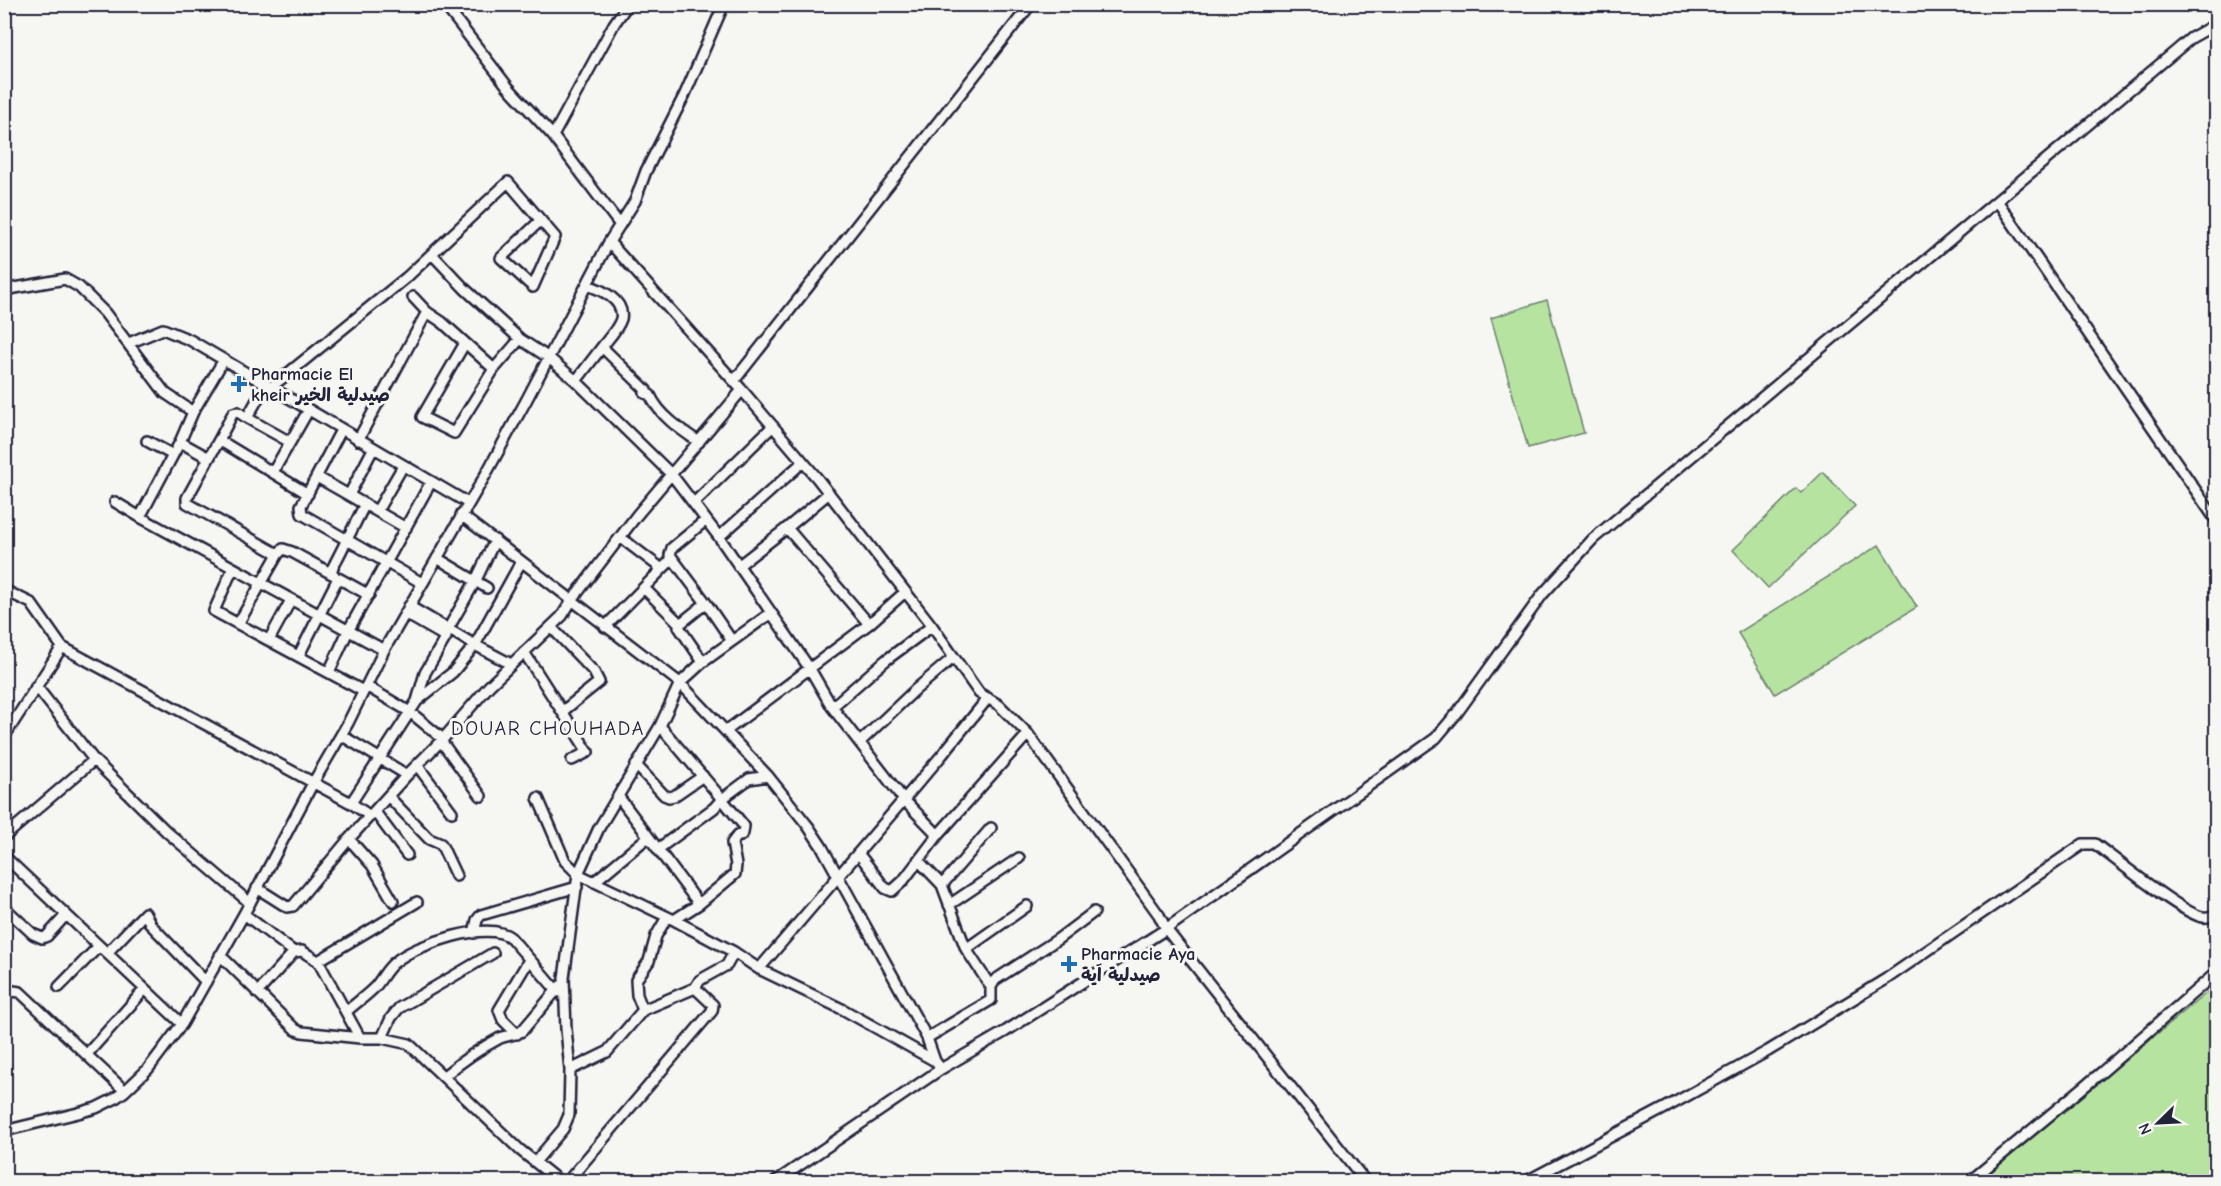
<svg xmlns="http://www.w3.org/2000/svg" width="2221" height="1186" font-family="'Comic Neue','Playpen Sans Arabic',sans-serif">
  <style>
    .green { fill: #b7e3a1; stroke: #6c826e; stroke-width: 1.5 }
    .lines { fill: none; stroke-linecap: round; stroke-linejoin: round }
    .minor-casing { stroke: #22223b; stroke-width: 14 }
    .minor { stroke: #f6f6f2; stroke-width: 9 }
    .poi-dot { fill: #1f6fb2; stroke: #f6f6f2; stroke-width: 2 }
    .labels { text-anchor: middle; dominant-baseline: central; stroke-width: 6; stroke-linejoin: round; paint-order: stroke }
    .poi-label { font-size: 18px; font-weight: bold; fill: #22223b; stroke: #f6f6f2; text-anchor: start }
    .neighbourhood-label { font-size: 20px; letter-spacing: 1.5px; fill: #22223b; stroke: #f6f6f2 }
  </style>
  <rect width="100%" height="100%" fill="#f6f6f2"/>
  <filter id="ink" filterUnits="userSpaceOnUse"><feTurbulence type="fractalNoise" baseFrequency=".0167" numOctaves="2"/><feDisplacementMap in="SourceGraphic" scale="12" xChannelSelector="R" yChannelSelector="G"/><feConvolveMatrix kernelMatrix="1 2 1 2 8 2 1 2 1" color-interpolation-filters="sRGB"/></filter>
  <g filter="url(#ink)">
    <!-- green -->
    <path class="green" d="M 1547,300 L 1584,433 L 1528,448 L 1491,318 Z
      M 1823,472 L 1855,506 L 1768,588 L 1733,550 L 1796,488 L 1801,493 Z
      M 1879,545 L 1917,607 L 1775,694 L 1738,633 Z
      M 2216,985 L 2216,1181 L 1980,1181 Z"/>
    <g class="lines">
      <!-- minor casing -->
      <g class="minor-casing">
        <path id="minor" d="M 444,4 L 508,87 L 553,136 L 614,24 L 628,4
          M 553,136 L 620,225
          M 1998,202 L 2216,520
          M 609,242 L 742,390 L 817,478 L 932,626 L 979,693 L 999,705 L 1028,734 L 1159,915 L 1166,929 L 1366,1182
          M 432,254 L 465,289 L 520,339 L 549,358 L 576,381 L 672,475 L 719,537 L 810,669 L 832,707 L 904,800 L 938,835 L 903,881 L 892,891 L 885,888 L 858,853
          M 587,285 C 600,289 625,300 621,319 C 618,329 608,339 602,347
          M 4,290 L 65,279 L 79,287 L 105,313 L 165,393 L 193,412
          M 427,312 L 442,322 L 494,369 L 520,339
          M 129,343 L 163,329 L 190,340 L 468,503
          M 465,343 L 422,417 L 454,433 L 494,369
          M 576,381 L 602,347 L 646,390 L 645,393 L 650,395 C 659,415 681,430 699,442
          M 734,381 L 1031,4
          M 265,386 L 247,418 L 238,412 L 233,413 L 219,440 L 308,494
          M 270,388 L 407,277 L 508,182 L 555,237 L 533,287 L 501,258 L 541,220
          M 247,418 L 290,442
          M 341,430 L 301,506 L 302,514 L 422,583
          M 219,440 L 187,498 L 187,503 L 278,554 L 238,624
          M 358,440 L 427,312 L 413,297
          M 147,441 L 173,455
          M 209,458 L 180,442 L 193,412 L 223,361
          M 273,472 L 308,411
          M 317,477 L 406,528
          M 349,495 L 373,449
          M 115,502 L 140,517 L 384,650
          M 694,503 L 773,426
          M 377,511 L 403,466
          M 461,515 L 680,683 L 768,776 L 808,826 L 822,847 L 927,1038 L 935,1061 L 941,1069
          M 140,517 L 180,442
          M 787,528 L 829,493
          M 620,537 L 662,569
          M 719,537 L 803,462
          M 278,554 L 283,549 L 292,552 L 334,575
          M 437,558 L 487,588
          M 233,568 L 214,611 L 363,691
          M 330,573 L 365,504
          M 644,588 L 680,624
          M 4,590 L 31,603 L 62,647 L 351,803 L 370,816
          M 706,603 L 732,641
          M 409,606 L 475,645 L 511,664
          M 406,614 L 446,637
          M 869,624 L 905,592
          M 551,627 L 594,672 L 599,682 L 563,711
          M 605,627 L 672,559
          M 269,640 L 291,600
          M 524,652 L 588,752 L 572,760
          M 299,655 L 338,578 L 369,595
          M 703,662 L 771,613
          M 329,672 L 348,631 L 431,482
          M 36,686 L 94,760 L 167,832 L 250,903
          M 366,686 L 410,712 L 443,739
          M 417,701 L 453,672 L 475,645 L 521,562
          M 832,707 L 886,660 L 932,626
          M 660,726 L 722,799 L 749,779 L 768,776
          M 726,731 L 869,624 L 787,528 L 738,566
          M 341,735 L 407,775
          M 4,737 L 62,647
          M 441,741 L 481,796
          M 860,742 L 915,690 L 954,657
          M 417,765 L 452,812
          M 636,765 L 664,795 L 669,797 L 674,796 L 703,776
          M 388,796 L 429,839 L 441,844 L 456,876
          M 618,796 L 699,904
          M 538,798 L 565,861 L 578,874 L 674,920 L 734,952 L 759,969 L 844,1010 L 935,1061
          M 351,803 L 417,701 L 425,673 L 446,637 L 448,629 L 476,580 L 495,540
          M 375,812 L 407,855
          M 938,835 L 1028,734
          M 4,837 L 94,760
          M 349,839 L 372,865 L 393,901
          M 658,849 L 714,808 L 722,799 L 744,826 L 743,833 L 740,836 L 738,835 L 732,843 L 736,865 L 735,874 L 699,904 L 674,920
          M 4,856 L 182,1024
          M 918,860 L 942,885 L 966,949 L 991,987
          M 594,882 L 648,837
          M 942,885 L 991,828
          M 257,888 L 287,907 L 293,906 L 349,839 L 407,775 L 443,739 L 489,686 L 562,616 L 572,600 L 637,515 L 742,390
          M 949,905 L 1019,858
          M 4,907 L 33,934 L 42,938 L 47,936 L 66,915
          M 244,914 L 294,952
          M 474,933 L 477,920 L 481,915 L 577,887
          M 966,949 L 1027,906
          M 107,953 L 145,913 L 151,925 L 206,982
          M 220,955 L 296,1030 L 302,1032 L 360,1038 L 382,1038 L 409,1044 L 520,1150 L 560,1182
          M 318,961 L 417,902
          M 759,969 L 942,755 L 988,698
          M 59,987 L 99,946
          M 257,993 L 294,952 L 302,951 L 318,961 L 360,1038
          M 4,996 L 13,991 L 20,992 L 125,1091
          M 643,1010 L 637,995 L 636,980 L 649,961 L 656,936 L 667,917
          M 347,1011 C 356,1003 366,996 375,987 C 382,979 386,969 395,962 C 415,945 489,919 511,938 L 558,992
          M 517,1034 L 503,1020 L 499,1010 L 529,960
          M 382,1038 L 391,1018 L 399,1008 L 493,953
          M 927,1038 L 991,1000 L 991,987 L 995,980 L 1058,939 L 1094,912
          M 87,1054 L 145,989
          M 570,1070 L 607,1052 L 643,1010 L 695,988 L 700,980 L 727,965 L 734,952
          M 444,1076 C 462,1061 479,1049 500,1038 C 508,1035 515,1035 522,1031 L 560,986
          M 4,1131 L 78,1113 L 96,1108 L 114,1099 L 125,1091 L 148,1069 L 182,1024 L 244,914 L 313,783 L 348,723 L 384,650 L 486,474 L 527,399 L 609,242 L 635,201 L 646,171 L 685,94 L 724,4
          M 535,1162 L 563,1129 L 569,1115 L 570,1070 L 566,1029 L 564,978 L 578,874 L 599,828 L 660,726 L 680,683 L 703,662 L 679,627 L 680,624 L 706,603 L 670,555 L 672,548 L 706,520
          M 567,1182 L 712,1011 L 713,1005 L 695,988
          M 775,1182 L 941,1069 L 1006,1031 L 1166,929 L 1436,738 L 1457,713 L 1542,595 L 1593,539 L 2177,50 L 2191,38 L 2216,24
          M 1525,1182 L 1665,1108 L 1768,1051 L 1886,979 L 2083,844 L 2095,844 C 2114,858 2184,915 2203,917 C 2207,918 2212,916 2216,915
          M 1969,1182 L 2102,1072 L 2216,973"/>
      </g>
      <!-- minor -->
      <use href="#minor" class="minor"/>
    </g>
  </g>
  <!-- markers -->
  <g class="poi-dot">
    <path d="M236 375h6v6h6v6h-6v6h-6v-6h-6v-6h6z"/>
    <path d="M1066 955h6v6h6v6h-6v6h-6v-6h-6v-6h6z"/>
  </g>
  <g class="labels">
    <!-- poi labels -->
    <g class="poi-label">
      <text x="251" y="374">Pharmacie El<tspan x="251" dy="21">kheir صيدلية الخير</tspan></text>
      <text x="1081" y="954">Pharmacie Aya<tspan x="1081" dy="21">صيدلية اَية</tspan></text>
    </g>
    <!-- neighbourhood labels -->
    <g class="neighbourhood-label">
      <text x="548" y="728">DOUAR CHOUHADA</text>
    </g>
  </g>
  <!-- margin -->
  <rect width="2221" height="1186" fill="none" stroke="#f6f6f2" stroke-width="24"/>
  <rect x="12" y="12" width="2197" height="1162" fill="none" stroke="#22223b" stroke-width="2" filter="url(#ink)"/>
  <!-- north arrow -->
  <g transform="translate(2158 1123) rotate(246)" stroke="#f6f6f2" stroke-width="4.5" paint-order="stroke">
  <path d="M0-4.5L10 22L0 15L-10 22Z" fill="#22223b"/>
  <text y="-9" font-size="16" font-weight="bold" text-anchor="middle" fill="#22223b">N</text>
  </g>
</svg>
